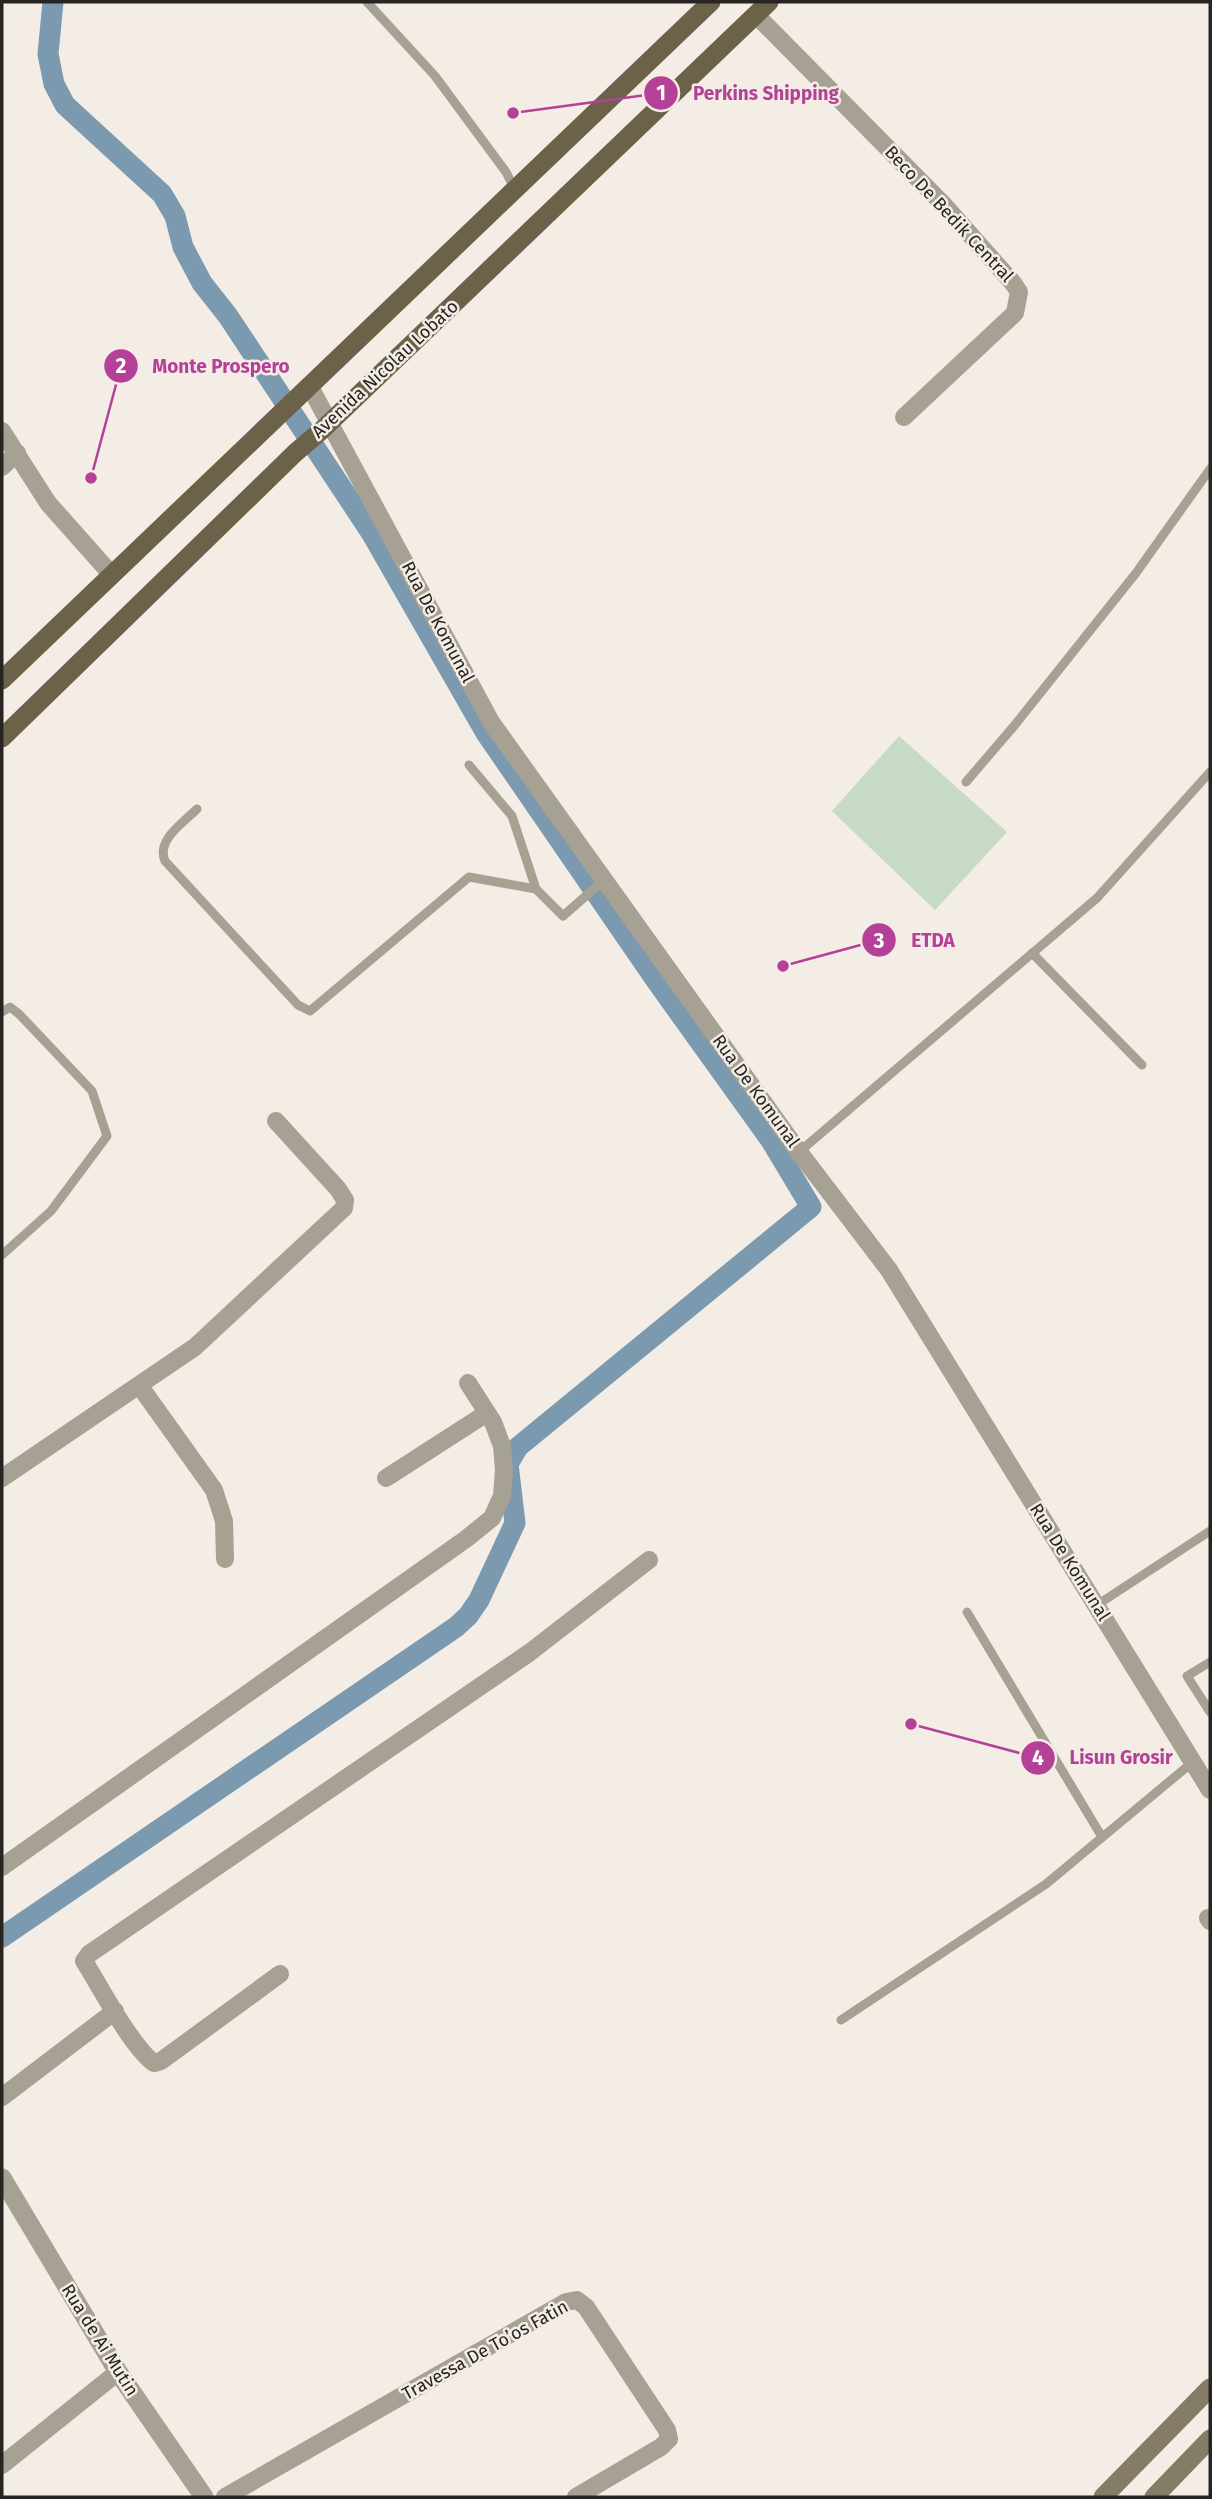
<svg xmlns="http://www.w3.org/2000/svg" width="1212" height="2499" font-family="'Fira Sans',sans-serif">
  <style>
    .green { fill: #c6dac4 }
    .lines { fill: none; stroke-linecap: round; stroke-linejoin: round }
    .canal { stroke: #7b9aaf; stroke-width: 21 }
    .service { stroke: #a7a193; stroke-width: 9 }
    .minor { stroke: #a7a193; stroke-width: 18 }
    .tertiary { stroke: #a7a193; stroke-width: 19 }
    .secondary { stroke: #847c67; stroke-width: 19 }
    .primary { stroke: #6c6149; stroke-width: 19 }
    .labels { text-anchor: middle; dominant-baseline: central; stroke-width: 5; stroke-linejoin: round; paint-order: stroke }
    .street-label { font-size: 18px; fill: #272422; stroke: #f3ede5 }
    .leader { fill: none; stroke: #b54097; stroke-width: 2.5 }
    .callout-dot { fill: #b54097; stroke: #f3ede5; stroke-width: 2.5 }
    .mark-label { font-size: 21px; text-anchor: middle; font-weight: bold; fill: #fff }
    .callout-label { font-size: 19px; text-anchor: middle; font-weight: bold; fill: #b54097; stroke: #f3ede5; stroke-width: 5; stroke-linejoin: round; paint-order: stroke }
  </style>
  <rect width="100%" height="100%" fill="#f3ede5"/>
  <!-- green -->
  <path class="green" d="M 899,736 L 1007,832 L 935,910 L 832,811 Z"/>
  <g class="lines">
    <!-- canal -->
    <path class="canal" d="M 2,1937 L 456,1627 L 468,1616 L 479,1600 L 515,1523 L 508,1464 L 518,1447 L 811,1207 L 772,1142 L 655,979 L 486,733 L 372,534 L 228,316 L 202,283 L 183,247 L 175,216 L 162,194 L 65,105 L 54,84 L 48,54 L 53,2"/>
    <!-- service -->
    <path class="service" d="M 367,2 L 435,76 L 506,172 L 515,190
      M 469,765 L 512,816 L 536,889
      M 966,782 L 1014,726 L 1136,573 L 1210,469
      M 197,809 C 183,823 156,840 165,861 L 298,1005 L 310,1011 L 469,877 L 536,889 L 563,916 L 604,880
      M 1032,953 L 1142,1065
      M 2,1012 L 10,1007 L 19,1014 L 92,1091 L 107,1136 L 51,1211 L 2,1255
      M 799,1152 L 1097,898 L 1210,772
      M 1097,1605 L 1210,1531
      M 967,1612 L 1102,1837
      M 1210,1662 L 1187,1676 L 1210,1712
      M 841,2020 L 1046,1884 L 1194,1761"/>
    <!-- minor -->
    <path class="minor" d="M 756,15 L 943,204 L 1013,283 L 1019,292 L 1015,313 L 904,417
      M 310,387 L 491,722 L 799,1152 L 889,1270 L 1210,1790
      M 2,431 L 48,503 L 111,574
      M 2,467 L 17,453
      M 139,1385 L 214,1490 L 224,1521 L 225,1559
      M 2,1478 L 195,1347 L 344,1208 L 345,1200 L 338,1189 L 276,1121
      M 386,1478 L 487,1413
      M 2,1867 L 466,1539 L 492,1518 L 502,1496 L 504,1470 L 502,1446 L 493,1422 L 468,1383
      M 1208,1918 L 1210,1921
      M 280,1974 L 161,2061 L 154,2063 C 131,2046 101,1988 84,1961 L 89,1954 L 529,1653 L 649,1560
      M 2,2097 L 115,2011
      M 2,2465 L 118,2372
      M 225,2497 L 566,2302 L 577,2300 L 586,2307 L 667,2430 L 669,2439 L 661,2447 L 576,2497"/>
    <!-- tertiary -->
    <path class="tertiary" d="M 2,2178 L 118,2372 L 204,2497"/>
    <!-- secondary -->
    <path class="secondary" d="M 1103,2497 L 1210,2388
      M 1154,2497 L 1210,2439"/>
    <!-- primary -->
    <path class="primary" d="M 2,680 L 711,2
      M 2,738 L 295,453 L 323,429 L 769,2"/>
  </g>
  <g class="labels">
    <!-- street labels -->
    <g class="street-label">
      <text transform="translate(949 214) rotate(47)">Beco De Bedik Central</text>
      <text transform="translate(385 369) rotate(-43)">Avenida Nicolau Lobato</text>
      <text transform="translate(438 622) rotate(62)">Rua De Komunal</text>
      <text transform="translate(756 1091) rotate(54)">Rua De Komunal</text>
      <text transform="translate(1070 1562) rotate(58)">Rua De Komunal</text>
      <text transform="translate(100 2340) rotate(58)">Rua de Ai Mutin</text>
      <text transform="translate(485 2350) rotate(-29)">Travessa De To’os Fatin</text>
    </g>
  </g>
  <!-- callouts -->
  <path class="leader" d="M513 113L661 93M91 478L121 366M783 966L879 940M911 1724L1038 1758"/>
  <g class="callout-dot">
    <circle cx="513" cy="113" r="7"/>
    <circle cx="91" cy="478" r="7"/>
    <circle cx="783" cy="966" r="7"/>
    <circle cx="911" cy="1724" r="7"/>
    <circle cx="661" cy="93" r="18"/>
    <circle cx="121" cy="366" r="18"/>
    <circle cx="879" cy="940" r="18"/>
    <circle cx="1038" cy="1758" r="18"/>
  </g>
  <g class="mark-label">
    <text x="661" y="100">1</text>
    <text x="121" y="373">2</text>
    <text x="879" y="948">3</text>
    <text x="1038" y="1765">4</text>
  </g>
  <g class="callout-label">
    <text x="766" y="100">Perkins Shipping</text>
    <text x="221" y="373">Monte Prospero</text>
    <text x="933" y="947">ETDA</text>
    <text x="1121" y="1764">Lisun Grosir</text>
  </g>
  <!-- border -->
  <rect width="1212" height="2499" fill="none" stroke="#272422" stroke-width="7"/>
</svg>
